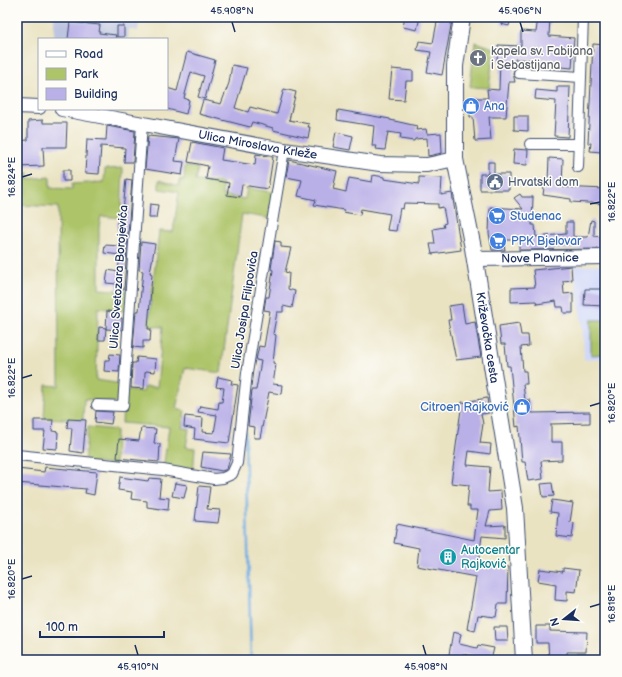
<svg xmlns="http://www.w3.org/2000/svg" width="622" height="677" font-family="'Balsamiq Sans',sans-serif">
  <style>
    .built { fill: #d1d9f9 }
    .industrial { fill: #bbc3de }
    .green { fill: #adc469; stroke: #647a64 }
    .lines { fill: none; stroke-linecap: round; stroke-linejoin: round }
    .stream { stroke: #72aee3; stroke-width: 2.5 }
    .building { fill: #bab0e8 }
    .street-casing { stroke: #3a4a6d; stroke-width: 12 }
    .secondary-casing { stroke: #3a4a6d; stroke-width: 16 }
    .primary-casing { stroke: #3a4a6d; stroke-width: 18 }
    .street { stroke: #fff; stroke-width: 10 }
    .secondary { stroke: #fff; stroke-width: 14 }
    .primary { stroke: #fff; stroke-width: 16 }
    .ticks { fill: none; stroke: #1b2f5e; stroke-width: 1.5 }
    .labels { text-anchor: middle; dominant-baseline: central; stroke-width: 3; stroke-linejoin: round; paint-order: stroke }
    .worship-label { font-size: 12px; fill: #5b616d; stroke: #fdfcf7; text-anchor: start }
    .shop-label { font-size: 12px; fill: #366cbe; stroke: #fdfcf7; text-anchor: start }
    .street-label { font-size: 12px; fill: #1b2f5e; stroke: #fdfcf7 }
    .service-label { font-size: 12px; fill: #4e5e75; stroke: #fdfcf7; text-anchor: start }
    .culture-label { font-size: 12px; fill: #0d838f; stroke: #fdfcf7; text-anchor: start }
    .neatline { fill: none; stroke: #1b2f5e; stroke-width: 1.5 }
    .ticks-label { font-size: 10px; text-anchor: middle; fill: #1b2f5e }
  </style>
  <rect width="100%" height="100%" fill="#fdfcf7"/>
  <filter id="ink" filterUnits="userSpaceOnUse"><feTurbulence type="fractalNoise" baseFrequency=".025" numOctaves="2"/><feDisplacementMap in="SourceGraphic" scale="8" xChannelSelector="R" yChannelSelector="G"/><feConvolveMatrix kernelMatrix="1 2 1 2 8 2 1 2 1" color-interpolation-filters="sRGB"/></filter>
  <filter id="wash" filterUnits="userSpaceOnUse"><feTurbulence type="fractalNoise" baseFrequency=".012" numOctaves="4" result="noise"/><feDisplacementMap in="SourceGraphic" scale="16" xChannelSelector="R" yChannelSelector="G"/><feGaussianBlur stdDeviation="0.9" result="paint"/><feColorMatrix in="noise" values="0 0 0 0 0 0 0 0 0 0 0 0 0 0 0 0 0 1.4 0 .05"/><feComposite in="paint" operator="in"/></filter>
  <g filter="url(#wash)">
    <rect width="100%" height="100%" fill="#eae3c2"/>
    <!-- built -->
    <path class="built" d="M 605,265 L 605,358 L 584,360 L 583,334 L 574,266 Z"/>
    <!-- industrial -->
    <path class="industrial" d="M 54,17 L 140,17 L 138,31 L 129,29 L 128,39 L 54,39 Z"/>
    <!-- green -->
    <path class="green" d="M 475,42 L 494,48 L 489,88 L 470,87 Z
      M 185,166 L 198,168 L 195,181 L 223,183 L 222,195 L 245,199 L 247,188 L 277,193 L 273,219 L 242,214 L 221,373 L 185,368 L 176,409 L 185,411 L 182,428 L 189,429 L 186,447 L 195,448 L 193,475 L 163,470 L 169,427 L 122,423 L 124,389 L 143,392 L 145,387 L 157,387 L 163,327 L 148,326 L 159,231 L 173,232 L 179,192 L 159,189 L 159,180 L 179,186 L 180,179 L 184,180 Z
      M 123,168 L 121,218 L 101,216 L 99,227 L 99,289 L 127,291 L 126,311 L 98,308 L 96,380 L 122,384 L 119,403 L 84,399 L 83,420 L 44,418 L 46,385 L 59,386 L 58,207 L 17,205 L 17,173 L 29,173 L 28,179 L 50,177 L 50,188 L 72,189 L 72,184 L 104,182 L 105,169 Z
      M 591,320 L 605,320 L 605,354 L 591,355 Z
      M 88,427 L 116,430 L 115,465 L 84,462 Z"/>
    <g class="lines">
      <!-- stream -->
      <path class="stream" d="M 245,432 L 251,660"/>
    </g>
    <g id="blocks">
      <!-- building -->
      <path class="building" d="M 405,17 L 420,17 L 417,30 L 403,27 Z
        M 438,17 L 452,20 L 442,75 L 427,72 L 431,52 L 417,50 L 419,41 L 433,43 Z
        M 503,17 L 511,17 L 509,26 L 501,24 Z
        M 538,17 L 550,17 L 549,36 L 574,38 L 572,68 L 539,65 L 539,60 L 515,59 L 515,68 L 513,73 L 515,82 L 509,82 L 506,117 L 489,117 L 491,140 L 475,141 L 473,117 L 470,117 L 470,98 L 488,98 L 487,89 L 499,90 L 500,60 L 497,60 L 498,45 L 521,46 L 521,31 L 536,32 Z
        M 70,22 L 100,25 L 99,33 L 116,35 L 115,39 L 68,39 Z
        M 117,26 L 124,26 L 124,37 L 117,37 Z
        M 593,44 L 605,45 L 603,115 L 605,115 L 605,133 L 603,133 L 601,152 L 590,151 L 591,143 L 588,143 Z
        M 477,50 L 482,51 L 482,62 L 474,61 Z
        M 187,52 L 215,60 L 205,99 L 198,97 L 204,76 L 191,72 L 184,98 L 189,100 L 186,114 L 167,109 L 167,88 L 177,91 Z
        M 232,65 L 247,68 L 235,108 L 248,112 L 250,107 L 277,114 L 284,89 L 296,92 L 289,120 L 309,124 L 308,127 L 310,127 L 308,138 L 273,130 L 273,128 L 252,122 L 250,127 L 199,114 L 203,100 L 221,104 L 229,83 Z
        M 392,69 L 413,71 L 413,81 L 406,81 L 404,100 L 389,99 Z
        M 557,87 L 570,87 L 568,137 L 554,136 L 556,101 L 535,99 L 536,90 L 557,92 Z
        M 338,110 L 390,119 L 390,120 L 417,126 L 416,130 L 426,129 L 427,134 L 441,133 L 442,153 L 428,156 L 427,138 L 415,139 L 414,141 L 400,139 L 401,134 L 388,132 L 385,150 L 376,149 L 377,146 L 372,146 L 374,126 L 337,120 Z
        M 514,116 L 528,116 L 528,131 L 514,130 Z
        M 43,120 L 43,123 L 67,123 L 66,147 L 43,147 L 44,166 L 17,167 L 17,141 L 28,140 L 28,121 Z
        M 107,126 L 135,131 L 133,162 L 124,162 L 125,148 L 101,146 L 99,174 L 85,173 L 87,139 L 106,140 Z
        M 336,132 L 353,136 L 350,150 L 333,147 Z
        M 148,136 L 179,139 L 175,161 L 184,162 L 182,175 L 145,169 Z
        M 192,142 L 223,148 L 221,160 L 255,165 L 256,154 L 273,157 L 268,189 L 242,185 L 240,197 L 227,195 L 229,183 L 206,179 L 208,166 L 188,162 Z
        M 514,149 L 528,150 L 527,165 L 513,164 Z
        M 549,158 L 563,159 L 562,187 L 605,189 L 605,204 L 571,202 L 571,199 L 543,195 L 545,181 L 548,181 Z
        M 289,160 L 337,171 L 333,189 L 346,192 L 349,178 L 372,182 L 373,175 L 384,177 L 384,179 L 419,184 L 419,177 L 442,178 L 441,195 L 452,193 L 461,250 L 432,254 L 430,244 L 435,244 L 433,229 L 444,227 L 443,224 L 446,223 L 443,207 L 438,208 L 438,204 L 404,203 L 403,209 L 400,208 L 396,231 L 387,230 L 390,214 L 361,209 L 360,215 L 343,212 L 344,210 L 314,205 L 316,200 L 298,196 L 302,180 L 286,177 Z
        M 488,162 L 494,162 L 494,174 L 509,174 L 509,190 L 480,190 L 480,174 L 488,174 Z
        M 63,170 L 70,170 L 70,181 L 63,181 Z
        M 126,179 L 132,180 L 124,289 L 117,289 L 117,284 L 106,283 L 108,270 L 118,272 L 120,255 L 104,253 L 105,245 L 120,246 L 123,230 L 117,229 L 117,222 L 122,223 Z
        M 520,194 L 522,197 L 533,197 L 532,225 L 535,225 L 536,237 L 566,234 L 566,222 L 573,222 L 573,237 L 588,237 L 591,220 L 594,221 L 594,236 L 601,237 L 601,249 L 519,250 L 519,240 L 503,240 L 505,250 L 492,250 L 489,233 L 490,207 L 523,209 L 514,198 Z
        M 150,204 L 158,205 L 156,218 L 149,218 Z
        M 275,241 L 281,242 L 281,247 L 291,248 L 285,272 L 289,273 L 288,289 L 295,291 L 292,308 L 283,306 L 283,312 L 277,312 L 273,334 L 276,335 L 273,363 L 276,364 L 273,384 L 282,385 L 281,394 L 269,392 L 260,438 L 254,438 L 255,427 L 248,426 L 252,390 L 256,390 L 261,361 L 256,360 L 259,346 L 264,347 L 270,311 L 264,310 L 266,297 L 269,297 L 273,270 L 271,269 Z
        M 141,242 L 155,244 L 150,273 L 152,274 L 148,329 L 151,329 L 150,341 L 143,341 L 143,348 L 133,347 L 136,311 L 139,311 L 143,271 L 139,270 Z
        M 571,266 L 572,280 L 563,281 L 564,294 L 573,293 L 573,313 L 564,313 L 563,307 L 557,307 L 556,301 L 537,304 L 536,301 L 511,302 L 511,288 L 535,287 L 533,270 Z
        M 585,289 L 605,289 L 605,306 L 584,305 Z
        M 462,304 L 465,324 L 475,322 L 481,357 L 456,360 L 448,320 L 451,320 L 449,306 Z
        M 107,311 L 116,312 L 115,318 L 122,318 L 122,330 L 106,329 Z
        M 519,323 L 521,335 L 528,335 L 529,346 L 521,347 L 523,371 L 526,371 L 527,384 L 523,384 L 525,400 L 530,400 L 532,413 L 590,412 L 590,423 L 551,424 L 551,442 L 562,442 L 562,460 L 541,461 L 543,479 L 528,481 L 525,462 L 522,462 L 519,426 L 516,427 L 510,366 L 507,366 L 505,344 L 501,344 L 499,326 Z
        M 99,327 L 106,328 L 105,340 L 98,340 Z
        M 110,354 L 120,355 L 119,372 L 104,371 L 105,360 L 109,360 Z
        M 137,357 L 156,359 L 155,372 L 146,371 L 145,373 L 144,389 L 131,388 L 132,363 L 136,363 Z
        M 218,377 L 232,380 L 231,384 L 238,385 L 229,443 L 194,439 L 195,429 L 184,427 L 185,416 L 203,418 L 202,432 L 214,433 L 217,415 L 198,412 L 200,406 L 218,409 L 219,402 L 222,402 L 224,388 L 216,387 Z
        M 487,398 L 489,413 L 481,414 L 483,424 L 480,443 L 491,444 L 490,454 L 469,451 L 467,465 L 490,467 L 488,492 L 501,491 L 502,510 L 490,511 L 486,526 L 505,525 L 505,538 L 482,536 L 478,565 L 508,567 L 507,604 L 498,604 L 496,617 L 478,615 L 475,631 L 467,629 L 476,577 L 417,566 L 419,548 L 394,543 L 397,524 L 474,540 L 478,510 L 470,510 L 470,506 L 467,506 L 469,485 L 451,483 L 462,402 L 470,403 L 470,401 Z
        M 96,411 L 113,412 L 111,424 L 95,422 Z
        M 68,419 L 86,420 L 83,453 L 70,451 L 72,428 L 67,428 Z
        M 34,420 L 53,420 L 52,431 L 58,432 L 57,449 L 43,448 L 45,431 L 34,431 Z
        M 141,428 L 156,429 L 154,443 L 160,444 L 159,462 L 117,458 L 119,439 L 139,441 Z
        M 203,452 L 231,454 L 227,469 L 222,471 L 201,467 Z
        M 45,467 L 97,472 L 94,495 L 85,493 L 86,489 L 17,483 L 17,469 L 44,472 Z
        M 120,477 L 148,481 L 149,478 L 161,479 L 159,497 L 169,498 L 168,510 L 147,507 L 147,501 L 131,499 L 132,492 L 118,490 Z
        M 175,483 L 187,485 L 184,498 L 172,496 Z
        M 552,483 L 554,496 L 543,497 L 541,484 Z
        M 199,486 L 210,487 L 207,509 L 220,510 L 218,523 L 195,521 Z
        M 552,500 L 573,503 L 570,522 L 574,523 L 572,538 L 556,536 L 558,513 L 550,512 Z
        M 563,568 L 579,570 L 576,592 L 567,591 L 567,601 L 555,600 L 556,584 L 538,581 L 540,569 L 563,572 Z
        M 536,626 L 550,626 L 550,631 L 587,632 L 586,652 L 567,652 L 567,660 L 549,660 L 548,643 L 536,643 Z
        M 494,627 L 507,627 L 508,641 L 495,641 Z
        M 453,632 L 461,634 L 459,644 L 477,648 L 478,645 L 494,648 L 491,660 L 474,659 L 475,657 L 463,654 L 461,660 L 448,660 Z"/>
    </g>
  </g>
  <g filter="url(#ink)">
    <use href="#blocks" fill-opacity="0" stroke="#3a4a6d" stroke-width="1"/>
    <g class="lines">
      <!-- street casing -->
      <g class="street-casing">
        <path id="street" d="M 519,73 L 581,77
          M 530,144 L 579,144
          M 578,167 L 583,17
          M 97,405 L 123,406 L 142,124
          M 17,455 L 163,470 L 214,479 L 223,478 L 232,474 L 237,463 L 247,373 L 284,150"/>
      </g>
      <!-- secondary casing -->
      <g class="secondary-casing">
        <g id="secondary">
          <path d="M 17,106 L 39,107"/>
          <path id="s1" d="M 62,109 L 284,150 L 380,164 L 427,165 L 455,159"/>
          <path id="s2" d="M 475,259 L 605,257"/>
        </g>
      </g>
      <!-- primary casing -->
      <g class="primary-casing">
        <g id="primary">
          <path id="s3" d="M 462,17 L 455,66 L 455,159 L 473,248 L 515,508 L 524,660"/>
        </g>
      </g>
      <!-- street -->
      <use href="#street" class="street"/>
      <!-- secondary -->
      <use href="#secondary" class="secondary"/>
      <!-- primary -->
      <use href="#primary" class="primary"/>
    </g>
  </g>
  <!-- ticks -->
  <path class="ticks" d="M 232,22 L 235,32M 520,22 L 523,32M 22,177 L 32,174M 590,204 L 600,202M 22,378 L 32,375M 590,406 L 600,403M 22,579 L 32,576M 590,607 L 600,604M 135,645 L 138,655M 423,645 L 426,655"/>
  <!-- icons -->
  <defs>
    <g id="church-disc" transform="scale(0.9)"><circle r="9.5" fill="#6b7280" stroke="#fdfcf7"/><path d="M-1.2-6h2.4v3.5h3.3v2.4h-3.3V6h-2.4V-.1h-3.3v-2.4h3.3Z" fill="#fff"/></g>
    <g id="shop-disc" transform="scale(0.9)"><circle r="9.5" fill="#3f7fe0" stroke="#fdfcf7"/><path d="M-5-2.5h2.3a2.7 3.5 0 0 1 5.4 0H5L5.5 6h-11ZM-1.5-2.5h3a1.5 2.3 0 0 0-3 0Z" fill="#fff"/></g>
    <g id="civic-disc" transform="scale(0.9)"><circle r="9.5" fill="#5c6f8a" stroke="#fdfcf7"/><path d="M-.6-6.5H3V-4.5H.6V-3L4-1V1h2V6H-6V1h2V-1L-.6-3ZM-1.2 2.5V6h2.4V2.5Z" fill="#fff"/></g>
    <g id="supermarket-disc" transform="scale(0.9)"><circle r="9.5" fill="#3f7fe0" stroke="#fdfcf7"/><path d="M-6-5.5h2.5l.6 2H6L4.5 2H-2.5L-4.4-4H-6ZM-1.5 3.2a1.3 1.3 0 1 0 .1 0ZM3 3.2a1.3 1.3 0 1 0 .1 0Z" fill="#fff"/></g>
    <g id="building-disc" transform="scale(0.9)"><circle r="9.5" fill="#0f9aa8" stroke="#fdfcf7"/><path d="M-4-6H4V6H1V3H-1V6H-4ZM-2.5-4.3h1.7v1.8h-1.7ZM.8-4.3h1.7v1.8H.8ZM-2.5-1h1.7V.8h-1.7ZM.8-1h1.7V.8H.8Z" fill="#fff"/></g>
  </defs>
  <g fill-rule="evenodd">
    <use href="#church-disc" x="478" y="58"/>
    <use href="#shop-disc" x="471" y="106"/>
    <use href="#civic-disc" x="495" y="182"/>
    <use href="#supermarket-disc" x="497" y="216"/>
    <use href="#supermarket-disc" x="498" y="241"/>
    <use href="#shop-disc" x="522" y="407"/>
    <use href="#building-disc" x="448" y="557"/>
  </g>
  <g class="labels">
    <!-- worship labels -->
    <g class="worship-label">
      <text x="491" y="51">kapela sv. Fabijana<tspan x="491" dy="14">i Sebastijana</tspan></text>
    </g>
    <!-- shop labels -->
    <g class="shop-label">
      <text x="484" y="106">Ana</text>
      <text x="510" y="216">Studenac</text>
      <text x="511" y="241">PPK Bjelovar</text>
      <text x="509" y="407" text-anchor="end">Citroen Rajković</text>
    </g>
    <!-- street labels -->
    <g class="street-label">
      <text stroke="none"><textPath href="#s1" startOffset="199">Ulica Miroslava Krleže</textPath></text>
      <text stroke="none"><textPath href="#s2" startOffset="65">Nove Plavnice</textPath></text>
      <text transform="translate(119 277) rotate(-86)">Ulica Svetozara Borojevića</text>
      <text transform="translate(245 310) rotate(-81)">Ulica Josipa Filipovića</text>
      <text stroke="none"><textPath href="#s3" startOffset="324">Križevačka cesta</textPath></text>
    </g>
    <!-- service labels -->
    <g class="service-label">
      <text x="508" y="182">Hrvatski dom</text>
    </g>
    <!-- culture labels -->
    <g class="culture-label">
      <text x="461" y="550">Autocentar<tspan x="461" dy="14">Rajković</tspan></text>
    </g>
  </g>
  <!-- margin -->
  <rect width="622" height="677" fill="none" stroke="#fdfcf7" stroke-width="44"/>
  <!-- legend -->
  <rect x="38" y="38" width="130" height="72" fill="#fdfcf7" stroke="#a3aaba"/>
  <rect x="46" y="51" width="20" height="6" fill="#ffffff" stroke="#a3aaba"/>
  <text x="74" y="58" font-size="12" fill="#1b2f5e">Road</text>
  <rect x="46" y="68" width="20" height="12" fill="#adc469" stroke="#a3aaba"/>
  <text x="74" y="78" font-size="12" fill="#1b2f5e">Park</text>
  <rect x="46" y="88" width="20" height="12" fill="#bab0e8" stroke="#a3aaba"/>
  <text x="74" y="98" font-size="12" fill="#1b2f5e">Building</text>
  <!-- north arrow -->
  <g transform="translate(564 619) rotate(253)" stroke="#fdfcf7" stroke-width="3" paint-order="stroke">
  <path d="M0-3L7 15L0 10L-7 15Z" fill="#1b2f5e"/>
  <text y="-6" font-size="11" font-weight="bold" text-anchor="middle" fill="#1b2f5e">N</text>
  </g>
  <!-- scale -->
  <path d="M40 631v6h124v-6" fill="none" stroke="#1b2f5e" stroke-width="2"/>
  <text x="46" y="631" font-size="12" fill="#1b2f5e" stroke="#fdfcf7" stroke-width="3" paint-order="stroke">100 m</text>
  <rect x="22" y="22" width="578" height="633" class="neatline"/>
  <g class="ticks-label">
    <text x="232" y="14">45.908°N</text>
    <text x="520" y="14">45.906°N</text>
    <text transform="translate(11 177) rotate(-90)" y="4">16.824°E</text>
    <text transform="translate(611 202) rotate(-90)" y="4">16.822°E</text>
    <text transform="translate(11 378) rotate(-90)" y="4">16.822°E</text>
    <text transform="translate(611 403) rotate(-90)" y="4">16.820°E</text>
    <text transform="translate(11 579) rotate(-90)" y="4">16.820°E</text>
    <text transform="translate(611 604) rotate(-90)" y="4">16.818°E</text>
    <text x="138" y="670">45.910°N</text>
    <text x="426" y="670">45.908°N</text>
  </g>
</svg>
